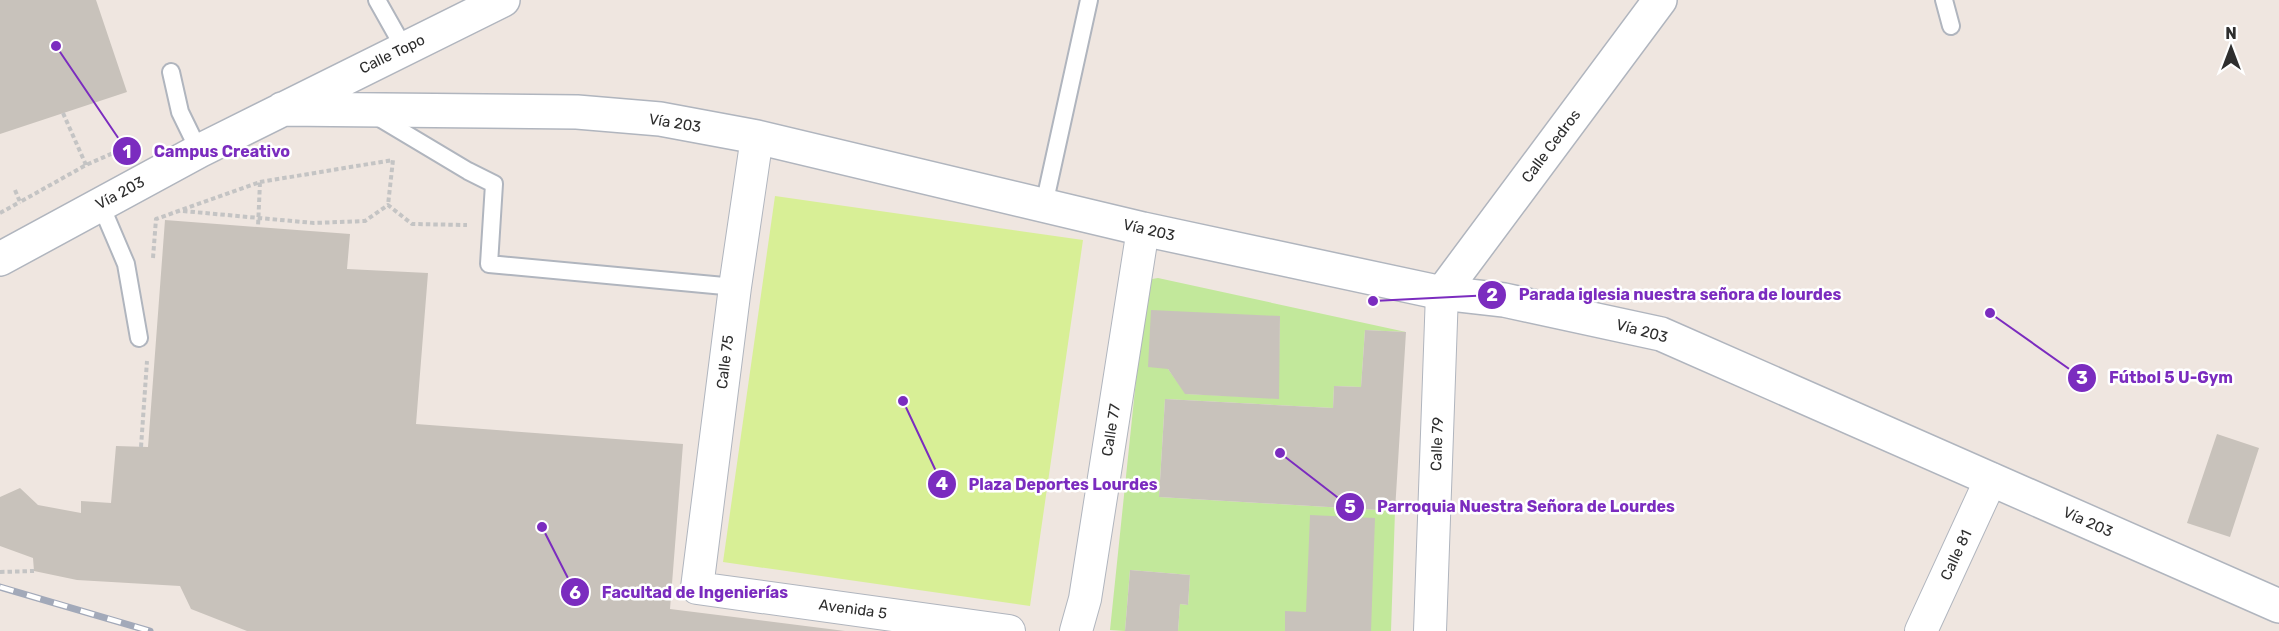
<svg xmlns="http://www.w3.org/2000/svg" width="2279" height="631" font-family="Rubik,sans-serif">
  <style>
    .garden { fill: #c2e89b; fill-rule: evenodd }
    .pitch { fill: #d8ef96 }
    .building { fill: #c8c2bb }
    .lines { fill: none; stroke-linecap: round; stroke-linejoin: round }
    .lane-casing { stroke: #b0b5be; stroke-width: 20 }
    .street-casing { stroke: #b0b5be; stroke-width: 34 }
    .secondary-casing { stroke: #b0b5be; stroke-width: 36 }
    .path { stroke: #c4c4c4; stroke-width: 4; stroke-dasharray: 4.5 3; stroke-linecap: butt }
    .lane { stroke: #fff; stroke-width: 16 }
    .street { stroke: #fff; stroke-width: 32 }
    .secondary { stroke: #fff; stroke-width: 33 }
    .rail-casing { stroke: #a2a9b9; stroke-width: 7 }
    .rail { stroke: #fff; stroke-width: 4.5; stroke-dasharray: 14; stroke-linecap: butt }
    .labels { text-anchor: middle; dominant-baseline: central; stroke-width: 5; stroke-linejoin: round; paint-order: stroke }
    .street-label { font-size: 15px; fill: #2e2e2e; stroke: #fff }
    .leader { fill: none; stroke: #7b2cbf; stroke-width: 2 }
    .callout-dot { fill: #7b2cbf; stroke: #fff; stroke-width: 2 }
    .mark-label { font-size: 18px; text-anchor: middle; font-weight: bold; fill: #fff }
    .callout-label { font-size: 16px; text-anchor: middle; font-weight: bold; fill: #7b2cbf; stroke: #fff; stroke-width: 5; stroke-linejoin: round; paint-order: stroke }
  </style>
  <rect width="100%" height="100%" fill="#efe6e0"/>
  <!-- garden -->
  <path class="garden" d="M 1158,278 L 1406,332 L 1365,330 L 1361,387 L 1334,386 L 1333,408 L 1165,399 L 1159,497 L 1395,511 L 1391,631 L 1178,631 L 1180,604 L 1188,605 L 1190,575 L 1130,570 L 1125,631 L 1110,630 L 1146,284 L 1152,279 ZM 1151,311 L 1280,317 L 1278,398 L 1186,394 L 1168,369 Z"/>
  <!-- pitch -->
  <path class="pitch" d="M 775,196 L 1083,240 L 1030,606 L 723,562 Z"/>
  <!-- building -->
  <path class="building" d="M 0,0 L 96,0 L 127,92 L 0,134 Z
    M 165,220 L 350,234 L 347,269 L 428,273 L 416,424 L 683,444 L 670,609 L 845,631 L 247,631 L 191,609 L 180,586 L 77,580 L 34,571 L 33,558 L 0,546 L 0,497 L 20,488 L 38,505 L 81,513 L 81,501 L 111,503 L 116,446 L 148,447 Z
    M 1151,310 L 1280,316 L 1279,399 L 1185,394 L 1168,369 L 1148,367 Z
    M 1365,330 L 1406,332 L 1395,511 L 1159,497 L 1165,399 L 1333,408 L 1334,386 L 1361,387 Z
    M 2217,434 L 2259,448 L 2230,537 L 2187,523 Z
    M 1310,515 L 1375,518 L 1371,631 L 1285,631 L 1285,611 L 1306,612 Z
    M 1130,570 L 1190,575 L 1188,605 L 1180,604 L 1178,631 L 1125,631 Z"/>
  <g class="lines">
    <!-- lane casing -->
    <g class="lane-casing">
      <path id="lane" d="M 377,0 L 404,48
        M 1944,0 L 1951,26
        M 171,72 L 180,112 L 199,151
        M 376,116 L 468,171 L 494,184 L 489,264 L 735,287
        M 100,203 L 126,264 L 139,338
        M 1044,205 L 1089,0"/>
    </g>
    <!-- street casing -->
    <g class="street-casing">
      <path id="street" d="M 757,137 L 735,287 L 697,588 L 1009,631
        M 1076,631 L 1085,599 L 1143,229
        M 1430,631 L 1442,293
        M 1921,631 L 1991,479"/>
    </g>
    <!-- secondary casing -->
    <g class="secondary-casing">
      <path id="secondary" d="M 282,109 L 577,112 L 660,119 L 757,137 L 1143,229 L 1442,293 L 1504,300 L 1661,334 L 2279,606
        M 0,259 L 199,151 L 503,0
        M 1442,293 L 1660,0"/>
    </g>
    <!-- path -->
    <path class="path" d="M 63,113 L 86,165
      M 260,182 L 393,160 L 388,205
      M 15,190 L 20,202 L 86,165 L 129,146
      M 183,211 L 314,223 L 365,221 L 388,205 L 412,224 L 467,225
      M 0,213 L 20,202
      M 153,258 L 156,219 L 260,182 L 258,227
      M 141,447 L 147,361
      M 0,572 L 34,571"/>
    <!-- lane -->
    <use href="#lane" class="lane"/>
    <!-- street -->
    <use href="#street" class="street"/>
    <!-- secondary -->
    <use href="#secondary" class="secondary"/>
    <!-- rail casing -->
    <g class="rail-casing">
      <path id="rail" d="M 0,587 L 150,631"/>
    </g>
    <!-- rail -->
    <use href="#rail" class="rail"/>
  </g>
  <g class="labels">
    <!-- street labels -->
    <g class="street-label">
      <text transform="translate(392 54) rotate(-26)">Calle Topo</text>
      <text transform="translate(675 123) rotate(9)">Vía 203</text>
      <text transform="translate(1551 146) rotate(-53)">Calle Cedros</text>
      <text transform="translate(120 193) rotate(-28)">Vía 203</text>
      <text transform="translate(1149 230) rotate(13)">Vía 203</text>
      <text transform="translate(1642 331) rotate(15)">Vía 203</text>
      <text transform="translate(725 362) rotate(-83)">Calle 75</text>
      <text transform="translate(1111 430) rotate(-81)">Calle 77</text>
      <text transform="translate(1437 444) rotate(-88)">Calle 79</text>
      <text transform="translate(2088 522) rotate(24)">Vía 203</text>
      <text transform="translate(1956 555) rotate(-65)">Calle 81</text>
      <text transform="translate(853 609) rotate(8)">Avenida 5</text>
    </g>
  </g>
  <!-- callouts -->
  <path class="leader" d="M56 46L127 151M1373 301L1492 295M1990 313L2082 378M903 401L942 484M1280 453L1350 507M542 527L575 592"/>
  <g class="callout-dot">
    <circle cx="56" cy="46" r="6"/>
    <circle cx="1373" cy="301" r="6"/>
    <circle cx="1990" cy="313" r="6"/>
    <circle cx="903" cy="401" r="6"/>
    <circle cx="1280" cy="453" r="6"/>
    <circle cx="542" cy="527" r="6"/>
    <circle cx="127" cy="151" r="15"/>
    <circle cx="1492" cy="295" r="15"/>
    <circle cx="2082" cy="378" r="15"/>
    <circle cx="942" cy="484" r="15"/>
    <circle cx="1350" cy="507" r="15"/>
    <circle cx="575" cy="592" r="15"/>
  </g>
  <g class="mark-label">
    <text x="127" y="158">1</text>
    <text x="1492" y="301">2</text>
    <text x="2082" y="384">3</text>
    <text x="942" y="490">4</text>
    <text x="1350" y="513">5</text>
    <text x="575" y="599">6</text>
  </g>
  <g class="callout-label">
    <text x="222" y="157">Campus Creativo</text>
    <text x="1680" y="300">Parada iglesia nuestra señora de lourdes</text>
    <text x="2171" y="383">Fútbol 5 U-Gym</text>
    <text x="1063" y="490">Plaza Deportes Lourdes</text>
    <text x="1526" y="512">Parroquia Nuestra Señora de Lourdes</text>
    <text x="695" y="598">Facultad de Ingenierías</text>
  </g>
  <!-- north arrow -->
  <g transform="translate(2231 48)" stroke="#ffffff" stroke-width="4.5" paint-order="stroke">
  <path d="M0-4.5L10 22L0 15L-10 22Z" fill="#2e2e2e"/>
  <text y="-9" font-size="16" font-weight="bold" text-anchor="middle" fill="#2e2e2e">N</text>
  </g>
</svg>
